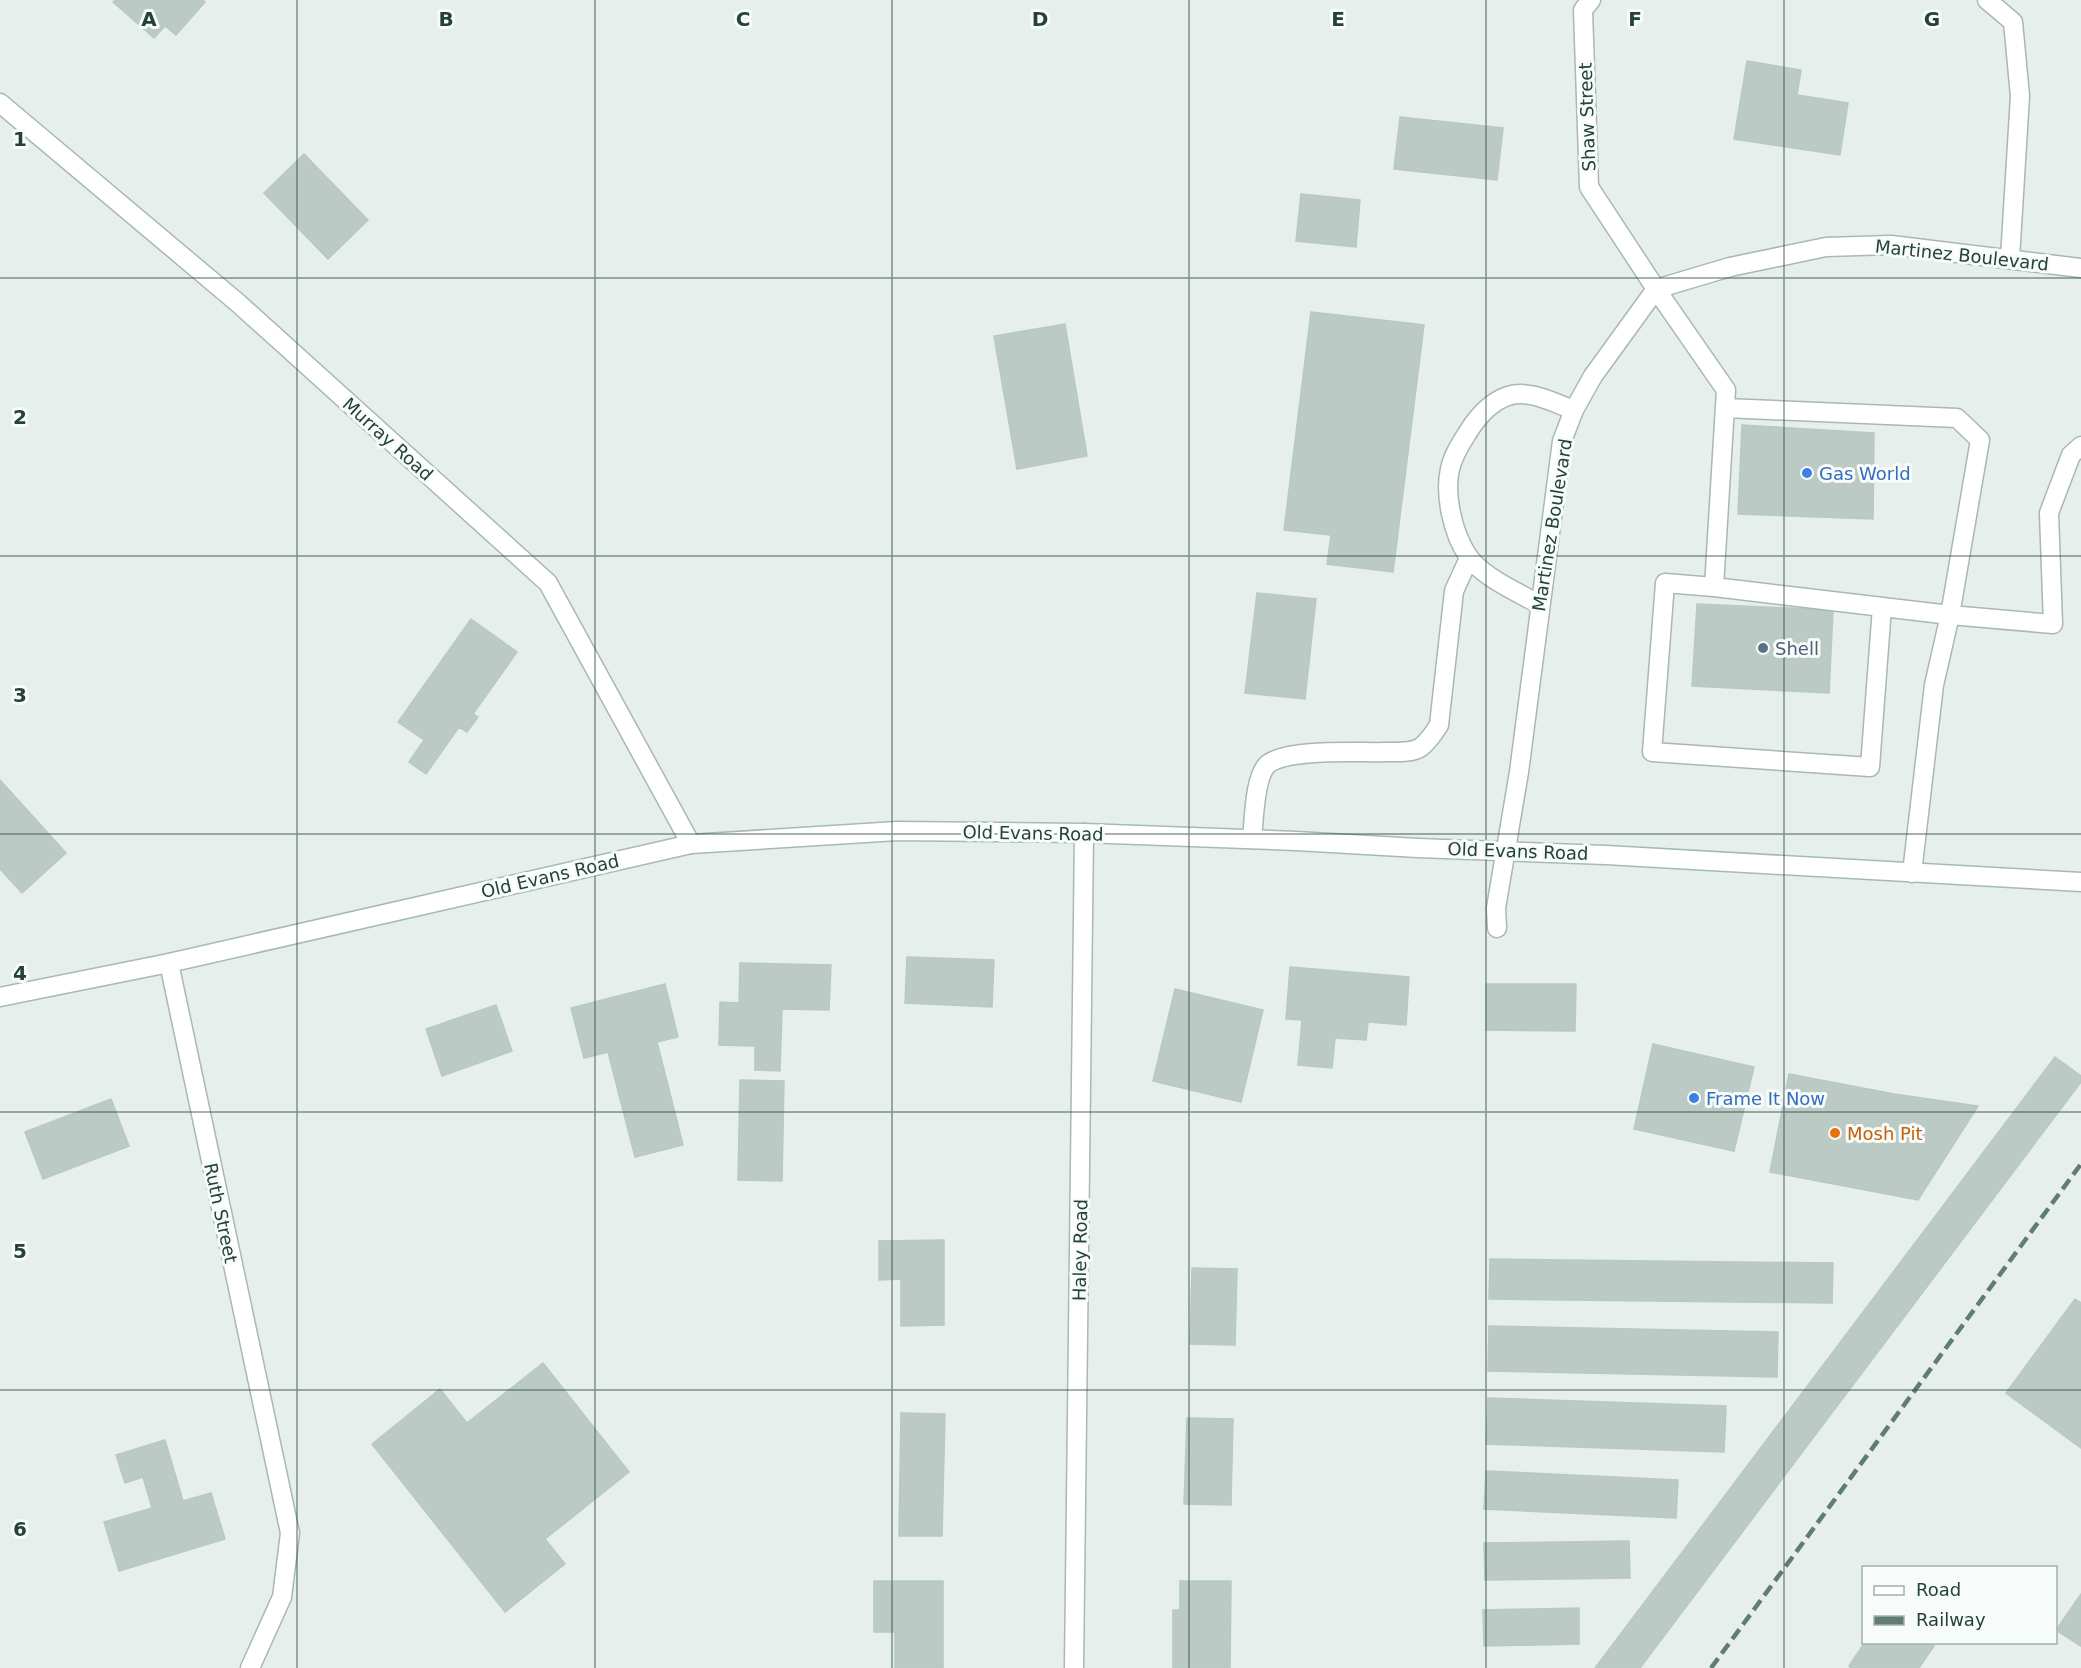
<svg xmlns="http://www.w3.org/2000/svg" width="2081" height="1668" font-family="'DejaVu Sans',sans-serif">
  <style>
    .building { fill: #bbcac4; stroke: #b8c9c2; stroke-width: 1.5 }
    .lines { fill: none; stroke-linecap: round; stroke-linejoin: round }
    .lane-casing { stroke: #a8b8b2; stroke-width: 21 }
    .street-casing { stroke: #a8b8b2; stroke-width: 21 }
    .secondary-casing { stroke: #a4bbb3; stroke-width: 21 }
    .lane { stroke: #fff; stroke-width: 18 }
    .street { stroke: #fff; stroke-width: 18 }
    .secondary { stroke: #fff; stroke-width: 18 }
    .rail { stroke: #5f7d75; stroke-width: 4.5; stroke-dasharray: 12 6; stroke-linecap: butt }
    .grid { fill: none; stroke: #24423a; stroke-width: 1.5; stroke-opacity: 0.55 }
    .shop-dot { fill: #3f7fe0; stroke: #f7fbf9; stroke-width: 2 }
    .service-dot { fill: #5c6f8a; stroke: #f7fbf9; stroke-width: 2 }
    .food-dot { fill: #e8710a; stroke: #f7fbf9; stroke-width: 2 }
    .labels { text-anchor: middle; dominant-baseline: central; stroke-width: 6; stroke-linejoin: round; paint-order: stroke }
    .street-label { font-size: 18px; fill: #24423a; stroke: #f7fbf9 }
    .shop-label { font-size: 18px; fill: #366cbe; stroke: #f7fbf9; text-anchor: start }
    .service-label { font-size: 18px; fill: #4e5e75; stroke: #f7fbf9; text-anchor: start }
    .food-label { font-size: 18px; fill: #c56008; stroke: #f7fbf9; text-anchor: start }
    .grid-label { font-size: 20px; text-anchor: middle; font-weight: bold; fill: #24423a; stroke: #f7fbf9; stroke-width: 6; stroke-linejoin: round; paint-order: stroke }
  </style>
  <rect width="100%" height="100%" fill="#e6efeb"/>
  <!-- building -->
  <path class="building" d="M 115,0 L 203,0 L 205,2 L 176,35 L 165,26 L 154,38 L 113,2 Z
    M 1747,61 L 1801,70 L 1797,95 L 1848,103 L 1840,155 L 1734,139 Z
    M 1400,117 L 1503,128 L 1497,180 L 1394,169 Z
    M 304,154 L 368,220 L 328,259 L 264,193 Z
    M 1301,194 L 1360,200 L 1356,247 L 1296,241 Z
    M 1311,312 L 1424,325 L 1393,572 L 1327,564 L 1331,535 L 1284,530 Z
    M 1065,324 L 1087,456 L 1017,469 L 994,336 Z
    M 1742,425 L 1874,433 L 1873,519 L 1738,514 Z
    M 1257,593 L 1316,599 L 1305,699 L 1245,693 Z
    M 1697,604 L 1833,610 L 1829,693 L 1692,686 Z
    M 471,619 L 517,652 L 473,714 L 478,717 L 467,732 L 459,727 L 426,774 L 409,762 L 424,740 L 398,722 Z
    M 0,780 L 66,853 L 22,893 L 0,869 Z
    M 907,957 L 994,960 L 992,1007 L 905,1003 Z
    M 740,963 L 831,965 L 829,1010 L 782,1009 L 780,1071 L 755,1070 L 755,1046 L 719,1045 L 720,1002 L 739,1003 Z
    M 1290,967 L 1409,977 L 1406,1025 L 1368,1022 L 1366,1040 L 1335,1038 L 1332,1068 L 1298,1065 L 1302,1020 L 1286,1019 Z
    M 665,984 L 678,1037 L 657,1042 L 683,1145 L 635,1157 L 608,1052 L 584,1058 L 571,1008 Z
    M 1486,984 L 1576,984 L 1575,1031 L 1486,1030 Z
    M 1175,989 L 1263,1010 L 1241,1102 L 1153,1081 Z
    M 496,1005 L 512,1051 L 442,1076 L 426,1029 Z
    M 1653,1044 L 1754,1067 L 1734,1151 L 1634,1129 Z
    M 2055,1057 L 2081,1076 L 2081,1082 L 1640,1668 L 1595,1668 Z
    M 1789,1074 L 1894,1094 L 1978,1106 L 1918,1200 L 1770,1172 Z
    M 740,1080 L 784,1081 L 782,1181 L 738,1180 Z
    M 111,1099 L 129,1146 L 43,1179 L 25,1132 Z
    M 944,1240 L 944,1325 L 901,1326 L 901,1279 L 879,1280 L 879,1241 Z
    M 1490,1259 L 1833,1263 L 1832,1303 L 1489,1299 Z
    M 1192,1268 L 1237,1269 L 1235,1345 L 1190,1344 Z
    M 2075,1299 L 2081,1303 L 2081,1448 L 2006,1393 Z
    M 1489,1326 L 1778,1332 L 1777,1377 L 1488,1371 Z
    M 543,1363 L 629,1472 L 545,1539 L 565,1564 L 505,1612 L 372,1444 L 440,1389 L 467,1423 Z
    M 1488,1398 L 1726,1406 L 1724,1452 L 1486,1444 Z
    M 901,1413 L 945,1414 L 942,1536 L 899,1536 Z
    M 1187,1418 L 1233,1419 L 1231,1505 L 1184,1504 Z
    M 165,1440 L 183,1501 L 211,1493 L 225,1539 L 119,1571 L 104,1522 L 152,1508 L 143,1477 L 125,1483 L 116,1455 Z
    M 1486,1471 L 1678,1480 L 1676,1518 L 1484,1509 Z
    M 1629,1541 L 1630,1578 L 1485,1580 L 1484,1543 Z
    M 874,1581 L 943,1581 L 943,1668 L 895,1668 L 895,1632 L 874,1632 Z
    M 1180,1581 L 1231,1581 L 1230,1668 L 1173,1668 L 1173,1610 L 1180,1610 Z
    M 2081,1594 L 2081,1646 L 2056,1630 Z
    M 1579,1608 L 1579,1644 L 1484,1646 L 1483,1610 Z
    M 1865,1642 L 1928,1642 L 1934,1646 L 1919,1668 L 1851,1668 L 1849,1666 Z"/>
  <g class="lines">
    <!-- lane casing -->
    <g class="lane-casing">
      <path id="lane" d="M 1656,289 L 1726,390 L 1714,587 L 1950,615 L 1934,685 L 1912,873
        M 1725,408 L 1957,418 L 1980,440 L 1950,615 L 2053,624 L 2049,513 L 2071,455 L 2081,446
        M 1714,587 L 1665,583 L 1652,752 L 1870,767 L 1882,607
        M 1540,605 C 1518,592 1482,577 1468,556 C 1453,534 1444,495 1450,469 C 1453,455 1461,443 1468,432 C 1478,416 1490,402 1508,396 C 1529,389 1554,403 1574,410
        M 1252,839 C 1254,822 1254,776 1268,764 C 1289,748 1359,753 1386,752 C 1397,752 1413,753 1421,747 C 1429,741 1434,733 1439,725 L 1454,591 L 1469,558"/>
    </g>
    <!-- street casing -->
    <g class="street-casing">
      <path id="street" d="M 1591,0 L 1583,10 L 1589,187 L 1656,289
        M 1987,0 L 2013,22 L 2020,96 L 2010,258
        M 0,103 L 238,303 L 548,583 L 691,844
        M 1497,928 L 1496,908 L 1519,772 L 1562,441 L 1574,410 L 1593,376 L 1656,289 L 1730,267 L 1826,247 L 1891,245 L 2081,268
        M 169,963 L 290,1533 L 282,1597 L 250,1668
        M 1074,1668 L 1084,833"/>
    </g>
    <!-- secondary casing -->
    <g class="secondary-casing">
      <path id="secondary" d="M 0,997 L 169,963 L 691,844 L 897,831 L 1084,833 L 1296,841 L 1418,848 L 1606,855 L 2081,882"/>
    </g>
    <!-- lane -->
    <use href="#lane" class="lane"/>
    <!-- street -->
    <use href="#street" class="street"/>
    <!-- secondary -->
    <use href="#secondary" class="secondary"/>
    <!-- rail -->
    <path class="rail" d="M 1711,1668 L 2081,1164"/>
  </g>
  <!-- grid -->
  <path class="grid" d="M 297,0 L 297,1668M 595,0 L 595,1668M 892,0 L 892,1668M 1189,0 L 1189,1668M 1486,0 L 1486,1668M 1784,0 L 1784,1668M 0,278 L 2081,278M 0,556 L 2081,556M 0,834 L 2081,834M 0,1112 L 2081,1112M 0,1390 L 2081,1390"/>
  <!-- markers -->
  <g class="shop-dot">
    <circle cx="1807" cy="473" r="6"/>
    <circle cx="1694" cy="1098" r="6"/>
  </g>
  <circle class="service-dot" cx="1763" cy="648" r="6"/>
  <circle class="food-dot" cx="1835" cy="1133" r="6"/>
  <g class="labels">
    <!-- street labels -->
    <g class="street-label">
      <text transform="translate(1587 117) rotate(-92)">Shaw Street</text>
      <text transform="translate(1962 255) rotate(6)">Martinez Boulevard</text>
      <text transform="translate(388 439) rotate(42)">Murray Road</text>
      <text transform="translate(1552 525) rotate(-81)">Martinez Boulevard</text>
      <text transform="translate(1033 833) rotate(1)">Old Evans Road</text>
      <text transform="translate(1518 851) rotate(2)">Old Evans Road</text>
      <text transform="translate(550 876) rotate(-13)">Old Evans Road</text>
      <text transform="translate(221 1213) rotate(78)">Ruth Street</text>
      <text transform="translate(1080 1250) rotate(-89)">Haley Road</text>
    </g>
    <!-- shop labels -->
    <g class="shop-label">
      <text x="1819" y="473">Gas World</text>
      <text x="1706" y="1098">Frame It Now</text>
    </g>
    <!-- service labels -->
    <g class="service-label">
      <text x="1775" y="648">Shell</text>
    </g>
    <!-- food labels -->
    <g class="food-label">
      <text x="1847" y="1133">Mosh Pit</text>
    </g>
  </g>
  <g class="grid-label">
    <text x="149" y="26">A</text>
    <text x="446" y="26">B</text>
    <text x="743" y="26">C</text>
    <text x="1040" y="26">D</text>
    <text x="1338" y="26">E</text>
    <text x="1635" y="26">F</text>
    <text x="1932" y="26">G</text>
    <text x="20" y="146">1</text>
    <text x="20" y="424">2</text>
    <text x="20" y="702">3</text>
    <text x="20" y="980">4</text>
    <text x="20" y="1258">5</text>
    <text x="20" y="1536">6</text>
  </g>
  <!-- legend -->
  <rect x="1862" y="1566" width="195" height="78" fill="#f7fbf9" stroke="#a3b1ad" stroke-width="1.5"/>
  <rect x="1874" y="1586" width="30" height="9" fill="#ffffff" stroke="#a3b1ad" stroke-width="1.5"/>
  <text x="1916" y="1596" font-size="18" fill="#24423a">Road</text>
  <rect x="1874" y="1616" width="30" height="9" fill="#5f7d75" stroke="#a3b1ad" stroke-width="1.5"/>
  <text x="1916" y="1626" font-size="18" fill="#24423a">Railway</text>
</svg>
